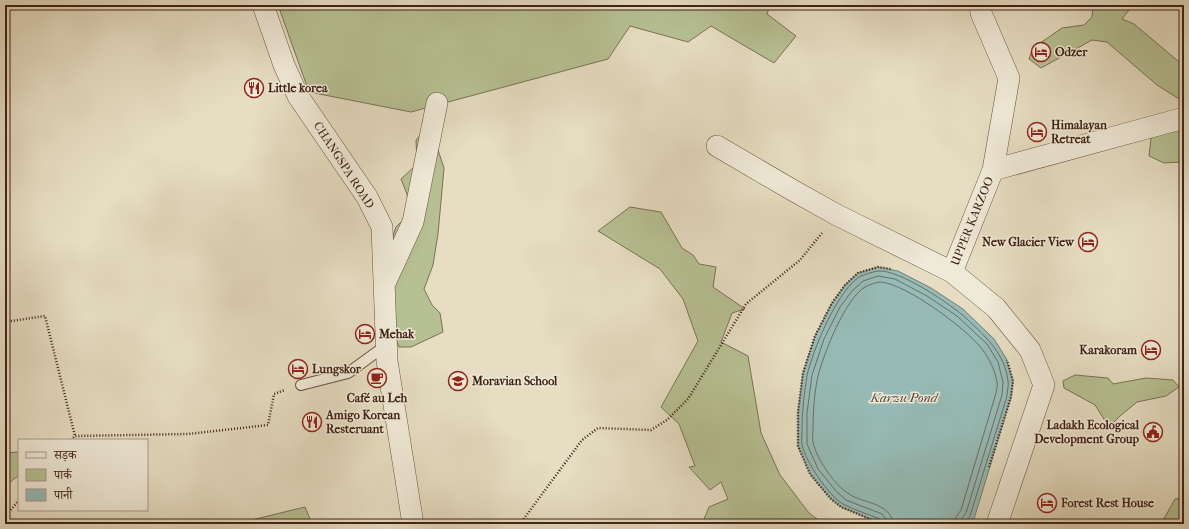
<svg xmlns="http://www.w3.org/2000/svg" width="1189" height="529" font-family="'IM FELL French Canon','Noto Serif Devanagari',serif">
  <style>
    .green { fill: #b6c093; stroke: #7b7154 }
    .water { fill: #96bbb6; stroke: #747e76 }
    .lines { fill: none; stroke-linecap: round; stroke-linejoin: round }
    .shore { stroke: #6b6e66; stroke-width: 1 }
    .lane-casing { stroke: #6a5140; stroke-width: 12 }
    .street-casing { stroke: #6a5140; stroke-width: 22 }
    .path { stroke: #402215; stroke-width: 2.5; stroke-dasharray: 1 2; stroke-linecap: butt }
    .lane { stroke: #efe9d7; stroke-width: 10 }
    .street { stroke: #efe9d7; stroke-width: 21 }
    .labels { text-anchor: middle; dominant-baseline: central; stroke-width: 3; stroke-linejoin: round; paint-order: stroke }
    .poi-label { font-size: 12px; font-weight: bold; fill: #402215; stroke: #efe9d7; text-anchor: start }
    .street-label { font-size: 12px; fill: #402215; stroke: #efe9d7 }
    .water-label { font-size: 13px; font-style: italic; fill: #56483d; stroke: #efe9d7 }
  </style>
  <rect width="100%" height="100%" fill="#e6ddc2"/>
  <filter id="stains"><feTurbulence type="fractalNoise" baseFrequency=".005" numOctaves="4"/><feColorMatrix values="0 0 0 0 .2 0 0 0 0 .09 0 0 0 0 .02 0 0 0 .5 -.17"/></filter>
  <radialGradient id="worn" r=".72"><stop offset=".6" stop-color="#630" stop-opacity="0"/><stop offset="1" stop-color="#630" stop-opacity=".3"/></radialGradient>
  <!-- green -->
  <path class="green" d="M 278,5 L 770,5 L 767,14 L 796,36 L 774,63 L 711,26 L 688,42 L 630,26 L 608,59 L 411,112 L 309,92 Z
    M 1093,5 L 1133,5 L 1122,19 L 1134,24 L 1184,66 L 1184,102 L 1157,85 L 1107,42 L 1092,40 L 1041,68 L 1029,59 L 1033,48 L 1062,28 L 1084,25 L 1092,17 Z
    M 1184,128 L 1184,162 L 1180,162 L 1164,163 L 1149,156 L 1151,138 L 1166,131 Z
    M 422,133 L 436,144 L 444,168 L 438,234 L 433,265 L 424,289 L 432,305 L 440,313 L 443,332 L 411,347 L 399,347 L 389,322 L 385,259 L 396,227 L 409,214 L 407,194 L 401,179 L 417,164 L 416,140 Z
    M 630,207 L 661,212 L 682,248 L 693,255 L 699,264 L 716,267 L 713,287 L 745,309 L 732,313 L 721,342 L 748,356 L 761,433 L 780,475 L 809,513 L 824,524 L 702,524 L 709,507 L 728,499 L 721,482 L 710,490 L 689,467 L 695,466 L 679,424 L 661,407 L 698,341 L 683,299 L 660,269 L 598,231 Z
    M 1075,375 L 1108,378 L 1113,384 L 1146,378 L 1173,380 L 1179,387 L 1166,396 L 1137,402 L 1120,416 L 1109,427 L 1095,405 L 1064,388 L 1063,381 Z
    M 19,452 L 19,475 L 5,486 L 5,453 Z
    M 1184,498 L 1184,524 L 1161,524 L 1175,499 Z
    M 305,507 L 312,524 L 235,524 Z"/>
  <!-- water -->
  <path class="water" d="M 878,267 L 898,271 L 931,288 L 963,309 L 994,339 L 1006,358 L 1013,381 L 1011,397 L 974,519 L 968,524 L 882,524 L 841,507 L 830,498 L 810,474 L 798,446 L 798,412 L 803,373 L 815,336 L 832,303 L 845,285 L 858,273 Z"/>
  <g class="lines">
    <!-- shore -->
    <path class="shore" d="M 882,524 L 882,521 L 880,519 C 868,514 854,510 843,504 C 828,495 806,462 802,445 C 801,441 802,435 802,430 C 802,412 804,394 807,376 C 812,352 838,288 861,276 C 865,274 873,272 878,271 C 899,269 952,305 967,319 C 986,337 1005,354 1008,381 C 1009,385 1007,391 1007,396 L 970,516 L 967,520 L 966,524
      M 887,524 L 886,519 L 882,514 L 846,500 L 836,491 L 818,469 L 807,444 L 807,413 L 812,375 L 824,339 L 840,307 L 852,291 L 863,281 L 878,276 L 895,279 L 927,296 L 957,316 L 987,344 L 998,362 L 1003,382 L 1002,395 L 966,513 L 962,518 L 961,524
      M 893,524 C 892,503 862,503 849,494 C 835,486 816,458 813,442 C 812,439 813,434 813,430 C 813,413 814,394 818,376 C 824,353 845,299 865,287 C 869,285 876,282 880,282 C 905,283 967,329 982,349 C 989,358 995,370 997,382 C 998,385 996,390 996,393 L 961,510 L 956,517 L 955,524"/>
    <!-- lane casing -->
    <g class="lane-casing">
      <path id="lane" d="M 301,385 L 348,373 L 385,346"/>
    </g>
    <!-- street casing -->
    <g class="street-casing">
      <path id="street" d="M 263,5 L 284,65 L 298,96 L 367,197 L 382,227 L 387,361 L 413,524
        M 980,5 L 981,13 L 1009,78 L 993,170
        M 717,146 L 794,191 L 837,215 L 952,272
        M 386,281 L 413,222 L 437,103
        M 997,524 L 1044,385 L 1030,350 L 996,308 L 952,272 L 993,170 L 1184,118"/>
    </g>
    <!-- path -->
    <path class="path" d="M 5,322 L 45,316 L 75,436
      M 71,440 L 75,436 L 188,434 L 268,425 L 274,394 L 285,390
      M 989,467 L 1011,397 L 1013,381 L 1007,360
      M 5,517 L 19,500
      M 520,524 L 582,440 L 598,428 L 651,430 L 667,420 L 688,399 L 746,304 L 800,260 L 822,233
      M 882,524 L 841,507 L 830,498 L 810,474 L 798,446 L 798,412 L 803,373 L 815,336 L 832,303 L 845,285 L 858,273 L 878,267 L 891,269
      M 968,524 L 974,518"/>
    <!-- lane -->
    <use href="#lane" class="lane"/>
    <!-- street -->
    <use href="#street" class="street"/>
  </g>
  <!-- icons -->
  <defs>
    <g id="hotel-ring" transform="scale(1)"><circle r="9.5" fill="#efe9d7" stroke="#8f2418" stroke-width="1.5"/><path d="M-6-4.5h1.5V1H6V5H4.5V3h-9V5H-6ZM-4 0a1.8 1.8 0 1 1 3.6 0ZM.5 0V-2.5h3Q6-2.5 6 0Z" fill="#8f2418"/></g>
    <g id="restaurant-ring" transform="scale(1)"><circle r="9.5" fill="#efe9d7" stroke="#8f2418" stroke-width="1.5"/><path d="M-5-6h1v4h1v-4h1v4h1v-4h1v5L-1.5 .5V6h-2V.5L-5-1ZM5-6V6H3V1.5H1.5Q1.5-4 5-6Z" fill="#8f2418"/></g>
    <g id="cafe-ring" transform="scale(1)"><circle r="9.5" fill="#efe9d7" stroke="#8f2418" stroke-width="1.5"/><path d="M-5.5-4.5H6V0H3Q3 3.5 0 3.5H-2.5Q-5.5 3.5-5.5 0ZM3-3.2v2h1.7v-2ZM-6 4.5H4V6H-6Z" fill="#8f2418"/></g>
    <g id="school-ring" transform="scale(1)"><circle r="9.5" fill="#efe9d7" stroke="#8f2418" stroke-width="1.5"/><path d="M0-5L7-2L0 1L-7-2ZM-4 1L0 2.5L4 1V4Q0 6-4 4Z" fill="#8f2418"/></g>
    <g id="civic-ring" transform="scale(1)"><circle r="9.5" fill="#efe9d7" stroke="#8f2418" stroke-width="1.5"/><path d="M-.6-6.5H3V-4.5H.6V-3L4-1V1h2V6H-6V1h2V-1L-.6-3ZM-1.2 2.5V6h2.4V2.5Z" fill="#8f2418"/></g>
  </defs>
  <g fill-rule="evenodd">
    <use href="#hotel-ring" x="1041" y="52"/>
    <use href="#restaurant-ring" x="254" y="88"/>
    <use href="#hotel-ring" x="1037" y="132"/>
    <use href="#hotel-ring" x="1088" y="242"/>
    <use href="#hotel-ring" x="365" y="334"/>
    <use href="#hotel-ring" x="1151" y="350"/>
    <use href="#hotel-ring" x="298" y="369"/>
    <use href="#cafe-ring" x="377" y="378"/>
    <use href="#school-ring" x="458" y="381"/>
    <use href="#restaurant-ring" x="312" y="422"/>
    <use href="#civic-ring" x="1153" y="432"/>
    <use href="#hotel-ring" x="1047" y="503"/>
  </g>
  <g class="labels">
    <!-- poi labels -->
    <g class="poi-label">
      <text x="1055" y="52">Odzer</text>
      <text x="268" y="88">Little korea</text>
      <text x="1051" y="125">Himalayan<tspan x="1051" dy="14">Retreat</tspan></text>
      <text x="1074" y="242" text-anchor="end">New Glacier View</text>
      <text x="379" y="334">Mehak</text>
      <text x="1137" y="350" text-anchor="end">Karakoram</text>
      <text x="312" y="369">Lungskor</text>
      <text x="472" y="381">Moravian School</text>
      <text x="377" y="398" text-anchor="middle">Café au Leh</text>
      <text x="326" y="415">Amigo Korean<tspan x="326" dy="14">Resteruant</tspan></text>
      <text x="1139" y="425" text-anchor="end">Ladakh Ecological<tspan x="1139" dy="14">Development Group</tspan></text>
      <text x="1061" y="503">Forest Rest House</text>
    </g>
    <!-- street labels -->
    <g class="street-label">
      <text transform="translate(344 165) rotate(57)">CHANGSPA ROAD</text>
      <text transform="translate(972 221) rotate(-68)">UPPER KARZOO</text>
    </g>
    <!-- water labels -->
    <g class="water-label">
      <text x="904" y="397">Karzu Pond</text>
    </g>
  </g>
  <!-- margin -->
  <rect width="1189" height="529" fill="none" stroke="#e6ddc2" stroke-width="20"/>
  <rect x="6" y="6" width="1177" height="517" fill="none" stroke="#402215" stroke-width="2"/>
  <rect x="10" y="10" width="1169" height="509" fill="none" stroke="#402215"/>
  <!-- legend -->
  <rect x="18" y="439" width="130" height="72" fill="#efe9d7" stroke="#a99989"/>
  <rect x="26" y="452" width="20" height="6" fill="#efe9d7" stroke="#a99989"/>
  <text x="54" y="459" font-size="12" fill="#402215">सड़क</text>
  <rect x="26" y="469" width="20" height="12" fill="#b6c093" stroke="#a99989"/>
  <text x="54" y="479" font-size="12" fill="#402215">पार्क</text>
  <rect x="26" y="489" width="20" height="12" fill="#96bbb6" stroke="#a99989"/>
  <text x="54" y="499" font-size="12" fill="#402215">पानी</text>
  <rect width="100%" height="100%" filter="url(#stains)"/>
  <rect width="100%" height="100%" fill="url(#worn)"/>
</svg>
